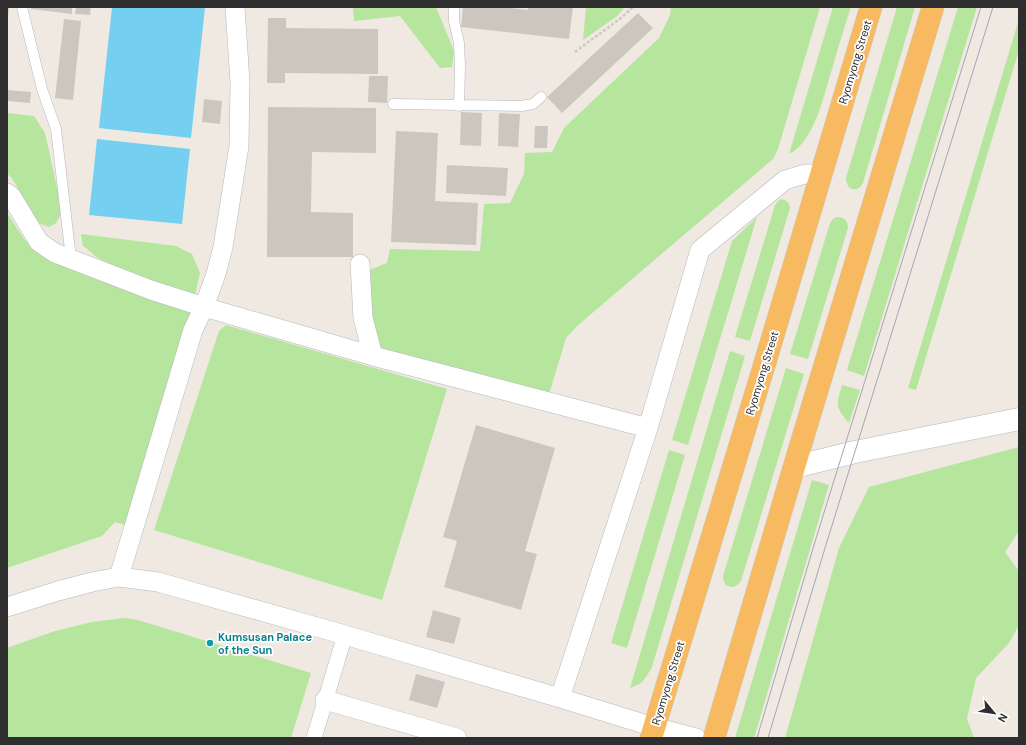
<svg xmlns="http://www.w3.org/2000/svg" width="1026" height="745" font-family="'DM Sans',sans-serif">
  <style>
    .green { fill: #b6e59e }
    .water { fill: #75cff0 }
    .building { fill: #cbc7bf }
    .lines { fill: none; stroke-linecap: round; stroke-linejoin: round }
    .service-casing { stroke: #b4b7c1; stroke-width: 11 }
    .pedestrian-casing { stroke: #b4b7c1; stroke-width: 16 }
    .minor-casing { stroke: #b4b7c1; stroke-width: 20 }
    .tertiary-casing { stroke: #b4b7c1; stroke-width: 23 }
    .trunk-casing { stroke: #c9c9c9; stroke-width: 23 }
    .path { stroke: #c9c9c9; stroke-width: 2.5; stroke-dasharray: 3 2; stroke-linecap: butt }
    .service { stroke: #fff; stroke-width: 10 }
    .pedestrian { stroke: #fff; stroke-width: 15 }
    .minor { stroke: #fff; stroke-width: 19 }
    .tertiary { stroke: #fff; stroke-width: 22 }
    .trunk { stroke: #f8ba60; stroke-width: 22 }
    .tram { stroke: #a3a6b8; stroke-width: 1 }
    .culture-dot { fill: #0f9aa8; stroke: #fff; stroke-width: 1.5 }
    .labels { text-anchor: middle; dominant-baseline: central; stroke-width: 3.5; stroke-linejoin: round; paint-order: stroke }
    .street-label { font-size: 11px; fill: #2e2e2e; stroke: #fff }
    .culture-label { font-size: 11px; font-weight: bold; fill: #0d838f; stroke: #fff; text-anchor: start }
  </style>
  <rect width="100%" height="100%" fill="#efe9e1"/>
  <!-- green -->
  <path class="green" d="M 353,7 L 436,7 L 454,51 L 452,67 L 440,68 L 400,16 L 354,21 Z
    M 586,7 L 625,7 L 616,17 L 583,40 Z
    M 671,7 L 820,7 L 778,149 L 773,159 L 577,326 L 566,338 L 549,394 L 384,350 L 377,345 L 372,317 L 369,270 L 387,263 L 390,249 L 480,251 L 484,204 L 510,203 L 524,174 L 525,153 L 552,152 L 564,128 L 659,38 L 670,15 Z
    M 833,7 L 851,7 C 844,28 838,48 832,69 C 824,94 815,141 789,154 Z
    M 897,7 L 915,7 L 863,183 C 857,194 846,190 846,178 Z
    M 958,7 L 977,7 L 864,376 L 847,370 Z
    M 1019,19 L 1019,50 L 916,390 L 908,388 Z
    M 7,113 L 34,116 L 45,133 L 58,192 L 61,214 L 56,223 L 49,227 L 38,223 L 13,180 L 7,173 Z
    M 781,199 C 786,200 789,202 790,208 L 750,341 L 735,337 L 775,205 L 778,201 Z
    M 7,213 L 24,239 L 39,254 L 80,273 L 191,309 L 125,525 L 115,522 L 102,536 L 7,568 Z
    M 757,217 L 688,445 L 672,440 L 732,241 Z
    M 837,217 C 845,217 848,221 848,228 L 808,359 L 790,354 L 830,223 L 833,219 Z
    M 81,234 L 176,246 L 192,254 L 200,273 L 195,295 C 163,285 130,275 100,259 C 94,256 89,250 83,246 Z
    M 226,325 L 447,389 L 382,600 L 154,530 L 219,331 Z
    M 730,351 L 745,356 L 652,667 C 645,679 643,684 630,688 Z
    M 786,368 L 804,374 L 741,581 C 734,591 723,588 723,576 Z
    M 842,385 L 860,390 L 849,423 C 835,407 836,406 842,385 Z
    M 1019,447 L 1019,531 L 1005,552 L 1019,571 L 1019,625 L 1009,643 L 976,678 L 967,719 L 974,738 L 785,738 L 839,548 L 869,487 Z
    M 669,450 L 685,455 L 627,648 L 611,643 Z
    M 812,480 L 829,485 L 754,738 L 735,738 Z
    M 124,618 L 138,620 L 311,673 L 291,738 L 7,738 L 7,648 L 55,631 L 92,622 Z"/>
  <!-- water -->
  <path class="water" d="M 112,7 L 205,7 L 191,138 L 99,128 Z
    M 97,139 L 190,149 L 182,224 L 89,215 Z"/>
  <!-- building -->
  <path class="building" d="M 7,7 L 9,7 L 8,17 L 7,17 Z
    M 32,7 L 72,7 L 72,14 L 31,9 Z
    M 76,7 L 91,7 L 90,15 L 75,14 Z
    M 463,7 L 502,7 L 528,10 L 528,7 L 573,7 L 569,39 L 461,27 Z
    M 638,13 L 653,28 L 562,113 L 547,97 Z
    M 268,18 L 286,18 L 286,28 L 378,29 L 378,74 L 285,73 L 285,83 L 267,83 Z
    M 64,19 L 81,21 L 73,100 L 55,98 Z
    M 369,76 L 388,76 L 387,103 L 368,102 Z
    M 7,90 L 31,92 L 30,103 L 7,101 Z
    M 204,99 L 222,101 L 220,124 L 202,122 Z
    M 268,107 L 376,108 L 376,153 L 312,152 L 311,212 L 353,213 L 353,257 L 267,257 Z
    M 461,112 L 482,113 L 481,146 L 460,145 Z
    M 499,113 L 520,114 L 518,147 L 498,146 Z
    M 535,126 L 548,126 L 547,148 L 534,148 Z
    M 396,131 L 438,133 L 435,201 L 478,203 L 476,245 L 391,242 Z
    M 447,165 L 508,168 L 506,196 L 446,193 Z
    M 476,425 L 555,448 L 525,551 L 537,554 L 521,610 L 444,587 L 457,541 L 443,537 Z
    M 433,610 L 461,618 L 454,644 L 426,637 Z
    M 416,674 L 445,682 L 437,708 L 409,700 Z"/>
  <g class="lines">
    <!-- service casing -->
    <g class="service-casing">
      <path id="service" d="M 22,7 L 42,89 L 56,129 L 71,259
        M 454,7 L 454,21 L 459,43 L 460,66 L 459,106
        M 393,104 L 521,106 L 533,104 L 541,97"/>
    </g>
    <!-- pedestrian casing -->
    <g class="pedestrian-casing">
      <path id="pedestrian" d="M 314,738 L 345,635"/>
    </g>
    <!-- minor casing -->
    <g class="minor-casing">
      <path id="minor" d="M 7,193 L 11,196 L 39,242 L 55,253 L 151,290 L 204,307 L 373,356 L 648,428
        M 360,264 L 363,318 L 373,356
        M 119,577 L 193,330 L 204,307 L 216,274 L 223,247 L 239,146 L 240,82 L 235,7
        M 7,607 L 58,591 L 92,582 L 119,577 L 158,582 L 345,635 L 560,698 L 654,727 L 696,738
        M 560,698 L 648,428 L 700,250 L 785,180 L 805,174 L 821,174
        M 325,700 L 457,738"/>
    </g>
    <!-- tertiary casing -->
    <g class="tertiary-casing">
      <path id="tertiary" d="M 794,467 L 855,452 L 1019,419"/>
    </g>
    <!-- trunk casing -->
    <g class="trunk-casing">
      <path id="trunk" d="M 651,738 L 767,356 L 871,7
        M 714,738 L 794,467 L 933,7"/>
    </g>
    <!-- path -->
    <path class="path" d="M 575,52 L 621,18 L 633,7"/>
    <!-- service -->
    <use href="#service" class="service"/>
    <!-- pedestrian -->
    <use href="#pedestrian" class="pedestrian"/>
    <!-- minor -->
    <use href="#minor" class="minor"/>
    <!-- tertiary -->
    <use href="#tertiary" class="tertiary"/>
    <!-- trunk -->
    <use href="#trunk" class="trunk"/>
    <!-- tram -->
    <path class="tram" d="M 757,738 L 814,545 L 981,7
      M 768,738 L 825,548 L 993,7"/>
  </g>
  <!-- markers -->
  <circle class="culture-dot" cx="210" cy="643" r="4"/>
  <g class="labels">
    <!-- street labels -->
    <g class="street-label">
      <text transform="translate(855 62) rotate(-73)">Ryomyong Street</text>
      <text transform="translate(762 373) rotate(-73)">Ryomyong Street</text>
      <text transform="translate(668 683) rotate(-73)">Ryomyong Street</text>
    </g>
    <!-- culture labels -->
    <g class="culture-label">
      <text x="218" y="637">Kumsusan Palace<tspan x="218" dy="13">of the Sun</tspan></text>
    </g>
  </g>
  <!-- border -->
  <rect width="1026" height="745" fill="none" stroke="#2e2e2e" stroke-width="16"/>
  <!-- north arrow -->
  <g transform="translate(994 713) rotate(119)" stroke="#ffffff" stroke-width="3" paint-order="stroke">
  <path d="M0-3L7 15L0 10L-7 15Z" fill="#2e2e2e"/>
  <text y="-6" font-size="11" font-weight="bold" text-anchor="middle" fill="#2e2e2e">N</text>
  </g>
</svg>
